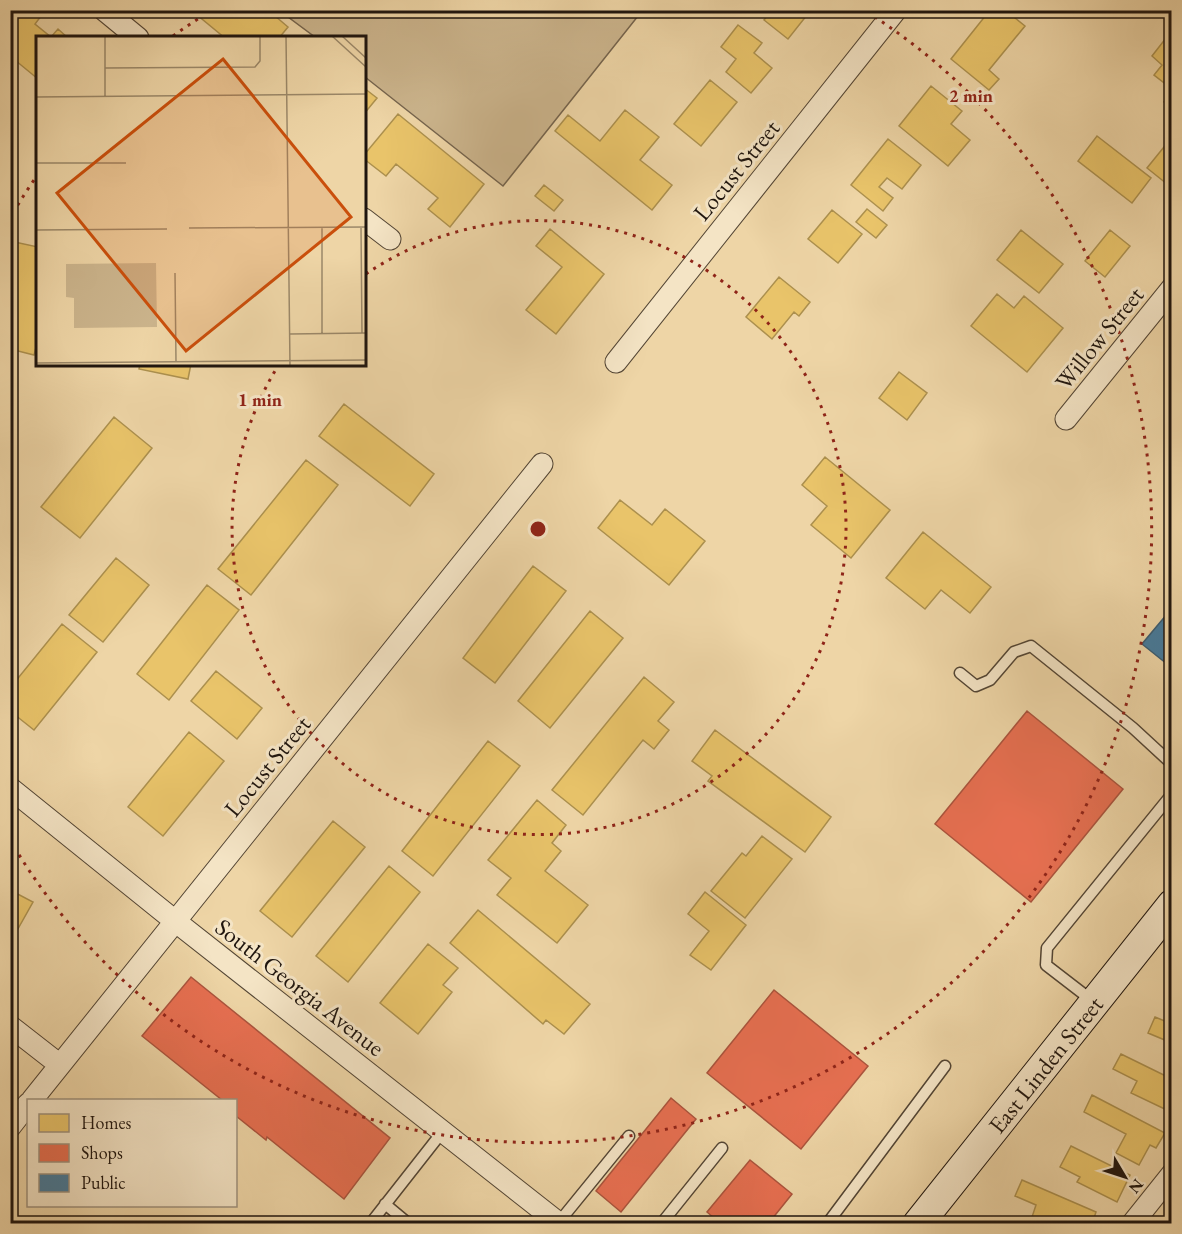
<svg xmlns="http://www.w3.org/2000/svg" width="1182" height="1234" font-family="'EB Garamond',serif">
  <style>
    .green { fill: #cbb48c; stroke: #75644d; stroke-width: 1.5 }
    .homes { fill: #e9c46a; stroke: #ac904e; stroke-width: 1.5 }
    .shops { fill: #e76f51; stroke: #ab543d; stroke-width: 1.5 }
    .public { fill: #457b9d; stroke: #3a5c72; stroke-width: 1.5 }
    .lines { fill: none; stroke-linecap: round; stroke-linejoin: round }
    .service-casing { stroke: #534534; stroke-width: 13 }
    .minor-casing { stroke: #534534; stroke-width: 23 }
    .secondary-casing { stroke: #1f150e; stroke-width: 32 }
    .service { stroke: #f4e4c5; stroke-width: 10 }
    .minor { stroke: #f4e4c5; stroke-width: 21 }
    .secondary { stroke: #f4e4c5; stroke-width: 30 }
    .ring { fill: none; stroke: #8f2418; stroke-width: 3; stroke-dasharray: 3 6 }
    .labels { text-anchor: middle; dominant-baseline: central; stroke-width: 6; stroke-linejoin: round; paint-order: stroke }
    .street-label { font-size: 24px; fill: #1f150e; stroke: #f4e4c5 }
    .inset-road { fill: none; stroke: #9b8869; stroke-width: 1.5 }
    .view { fill: #ca4f0c; fill-opacity: 0.15; stroke: #ca4f0c; stroke-width: 3 }
    .inset-edge { fill: none; stroke: #1f150e; stroke-width: 3 }
    .centre { fill: #8f2418; stroke: #f4e4c5; stroke-width: 3 }
    .ring-label { font-size: 18px; text-anchor: middle; font-weight: bold; fill: #8f2418; stroke: #f4e4c5; stroke-width: 6; stroke-linejoin: round; paint-order: stroke }
  </style>
  <rect width="100%" height="100%" fill="#eed5a6"/>
  <filter id="stains"><feTurbulence type="fractalNoise" baseFrequency=".00333" numOctaves="4"/><feColorMatrix values="0 0 0 0 .2 0 0 0 0 .09 0 0 0 0 .02 0 0 0 .5 -.17"/></filter>
  <radialGradient id="worn" r=".72"><stop offset=".6" stop-color="#630" stop-opacity="0"/><stop offset="1" stop-color="#630" stop-opacity=".3"/></radialGradient>
  <!-- green -->
  <path class="green" d="M 280,11 L 642,11 L 503,186 L 365,77 L 364,38 L 315,37 Z"/>
  <!-- homes -->
  <path class="homes" d="M 10,10 L 34,10 L 41,16 L 35,24 L 51,37 L 58,29 L 68,38 L 38,38 L 38,79 L 10,56 Z
    M 191,10 L 268,10 L 288,27 L 279,38 L 225,38 Z
    M 772,10 L 811,10 L 788,39 L 764,20 Z
    M 990,10 L 1005,10 L 1025,26 L 989,70 L 999,79 L 989,90 L 951,59 Z
    M 738,25 L 762,43 L 754,53 L 772,68 L 751,93 L 726,72 L 736,59 L 721,47 Z
    M 1166,38 L 1172,42 L 1172,89 L 1154,75 L 1162,65 L 1152,56 Z
    M 710,80 L 737,102 L 701,146 L 674,124 Z
    M 931,86 L 962,111 L 951,124 L 970,140 L 948,166 L 899,126 Z
    M 364,88 L 377,98 L 364,114 Z
    M 1172,93 L 1172,108 L 1164,102 Z
    M 625,110 L 659,137 L 640,160 L 672,185 L 652,210 L 555,131 L 568,115 L 600,141 Z
    M 398,114 L 484,184 L 450,227 L 428,209 L 438,198 L 396,164 L 386,176 L 364,159 L 364,155 Z
    M 1097,136 L 1151,178 L 1132,203 L 1078,161 Z
    M 1172,137 L 1172,188 L 1147,168 Z
    M 888,139 L 921,165 L 902,189 L 887,178 L 879,187 L 893,198 L 883,211 L 851,185 Z
    M 544,185 L 563,200 L 554,211 L 535,196 Z
    M 867,209 L 887,225 L 876,238 L 856,222 Z
    M 832,210 L 862,234 L 838,263 L 808,239 Z
    M 550,229 L 604,274 L 556,334 L 526,310 L 562,267 L 536,246 Z
    M 1021,230 L 1063,264 L 1039,293 L 997,260 Z
    M 1110,230 L 1130,246 L 1105,277 L 1085,261 Z
    M 10,241 L 38,247 L 38,340 L 34,355 L 10,349 Z
    M 779,277 L 810,302 L 799,316 L 794,312 L 772,339 L 746,317 Z
    M 997,294 L 1014,308 L 1024,296 L 1063,328 L 1027,372 L 971,326 Z
    M 140,364 L 191,364 L 188,379 L 139,369 Z
    M 899,372 L 927,393 L 907,420 L 879,398 Z
    M 344,404 L 434,474 L 410,506 L 319,436 Z
    M 114,417 L 152,448 L 80,538 L 41,507 Z
    M 825,457 L 890,510 L 851,558 L 811,525 L 827,506 L 802,485 Z
    M 306,460 L 338,485 L 251,595 L 218,569 Z
    M 620,500 L 652,525 L 665,509 L 705,541 L 669,585 L 598,528 Z
    M 923,532 L 991,587 L 970,613 L 941,590 L 925,609 L 886,578 Z
    M 116,558 L 149,585 L 103,642 L 69,615 Z
    M 533,566 L 566,591 L 495,683 L 463,658 Z
    M 207,585 L 239,610 L 169,700 L 137,674 Z
    M 590,611 L 623,638 L 550,728 L 518,701 Z
    M 62,624 L 97,652 L 34,730 L 10,711 L 10,688 Z
    M 216,671 L 262,708 L 237,739 L 191,701 Z
    M 644,677 L 674,702 L 658,721 L 669,730 L 654,749 L 643,740 L 583,815 L 552,790 Z
    M 715,730 L 831,817 L 805,852 L 708,781 L 712,776 L 692,761 Z
    M 189,732 L 224,761 L 163,836 L 128,807 Z
    M 488,741 L 520,766 L 433,876 L 402,851 Z
    M 537,800 L 566,825 L 552,843 L 561,851 L 545,871 L 588,905 L 557,943 L 497,895 L 511,878 L 488,860 Z
    M 333,821 L 365,847 L 292,937 L 260,911 Z
    M 762,836 L 792,859 L 745,918 L 711,891 L 742,853 L 746,856 Z
    M 389,866 L 420,892 L 348,982 L 316,956 Z
    M 10,890 L 33,902 L 10,943 Z
    M 705,892 L 746,925 L 711,970 L 690,955 L 709,931 L 688,914 Z
    M 478,910 L 590,1004 L 564,1034 L 546,1020 L 543,1024 L 450,943 Z
    M 428,944 L 458,968 L 443,985 L 452,992 L 418,1034 L 380,1003 Z
    M 1155,1017 L 1172,1024 L 1172,1043 L 1148,1033 Z
    M 1121,1054 L 1172,1079 L 1171,1112 L 1131,1093 L 1137,1081 L 1113,1069 Z
    M 1092,1095 L 1165,1133 L 1156,1148 L 1150,1145 L 1139,1165 L 1116,1153 L 1126,1134 L 1084,1112 Z
    M 1071,1146 L 1130,1175 L 1117,1202 L 1077,1182 L 1080,1177 L 1060,1167 Z
    M 1022,1180 L 1096,1212 L 1092,1224 L 1048,1224 L 1032,1217 L 1036,1205 L 1015,1196 Z"/>
  <!-- shops -->
  <path class="shops" d="M 1027,711 L 1123,789 L 1031,902 L 935,824 Z
    M 191,977 L 390,1138 L 344,1199 L 267,1137 L 266,1140 L 236,1116 L 236,1100 L 222,1100 L 142,1036 Z
    M 774,990 L 868,1066 L 801,1149 L 707,1073 Z
    M 671,1098 L 696,1119 L 621,1212 L 596,1191 Z
    M 750,1160 L 792,1194 L 768,1224 L 721,1224 L 707,1212 Z"/>
  <!-- public -->
  <path class="public" d="M 1172,608 L 1172,668 L 1142,644 Z"/>
  <g class="lines">
    <!-- service casing -->
    <g class="service-casing">
      <path id="service" d="M 960,673 L 976,686 L 990,680 L 1014,652 L 1031,646 L 1133,728 L 1172,764
        M 1094,1002 L 1046,965 L 1047,948 L 1172,794
        M 385,1204 L 409,1224
        M 559,1222 L 629,1136
        M 370,1224 L 443,1131
        M 661,1224 L 722,1148
        M 827,1224 L 945,1066"/>
    </g>
    <!-- minor casing -->
    <g class="minor-casing">
      <path id="minor" d="M 104,10 L 138,38
        M 364,219 L 390,239
        M 616,362 L 896,10
        M 1066,419 L 1172,288
        M 10,788 L 175,921 L 560,1224
        M 10,1026 L 60,1065
        M 32,1100 L 542,464
        M 10,1127 L 28,1104
        M 1132,1224 L 1172,1174"/>
    </g>
    <!-- secondary casing -->
    <g class="secondary-casing">
      <g id="secondary">
        <path id="s1" d="M 918,1224 L 1172,905"/>
      </g>
    </g>
    <!-- service -->
    <use href="#service" class="service"/>
    <!-- minor -->
    <use href="#minor" class="minor"/>
    <!-- secondary -->
    <use href="#secondary" class="secondary"/>
  </g>
  <!-- distance rings -->
  <g class="ring">
    <path d="M366 274A307 307 0 1 1 278 366"/>
    <path d="M13 213A613 613 0 0 1 36 177M173 36A613 613 0 0 1 209 12M867 12A613 613 0 1 1 13 845"/>
  </g>
  <g class="labels">
    <!-- street labels -->
    <g class="street-label">
      <text transform="translate(736 170) rotate(-51)">Locust Street</text>
      <text transform="translate(1099 338) rotate(-51)">Willow Street</text>
      <text transform="translate(267 766) rotate(-51)">Locust Street</text>
      <text transform="translate(300 987) rotate(38)">South Georgia Avenue</text>
      <text stroke="none"><textPath href="#s1" startOffset="204">East Linden Street</textPath></text>
    </g>
  </g>
  <!-- overview -->
  <g transform="translate(36 36)">
    <rect width="330" height="330" fill="#eed5a6"/>
    <path d="M 120,227 L 121,291 L 38,292 L 38,262 L 30,261 L 30,228 Z" fill="#cbb48c"/>
    <path class="inset-road" d="M 69,0 L 69,61M 250,0 L 254,330M 296,0 L 330,31M 306,0 L 330,22M 69,32 L 219,31 L 224,25 L 224,0M 0,61 L 330,58M 0,127 L 90,127M 286,191 L 286,297M 325,191 L 326,297M 153,192 L 330,191M 0,194 L 131,193M 139,237 L 140,326M 254,298 L 330,297M 0,327 L 330,324"/>
    <path class="view" d="M 187,23 L 315,181 L 150,315 L 21,157 Z"/>
    <rect width="330" height="330" class="inset-edge"/>
  </g>
  <circle cx="538" cy="529" r="9" class="centre"/>
  <g class="ring-label">
    <text x="971" y="102">2 min</text>
    <text x="260" y="406">1 min</text>
  </g>
  <!-- margin -->
  <rect width="1182" height="1234" fill="none" stroke="#eed5a6" stroke-width="36"/>
  <rect x="12" y="12" width="1158" height="1210" fill="none" stroke="#1f150e" stroke-width="3"/>
  <rect x="18" y="18" width="1146" height="1198" fill="none" stroke="#1f150e" stroke-width="1.5"/>
  <!-- legend -->
  <rect x="27" y="1099" width="210" height="108" fill="#f4e4c5" stroke="#9f917c" stroke-width="1.5"/>
  <rect x="39" y="1114" width="30" height="18" fill="#e9c46a" stroke="#9f917c" stroke-width="1.5"/>
  <text x="81" y="1129" font-size="18" fill="#1f150e">Homes</text>
  <rect x="39" y="1144" width="30" height="18" fill="#e76f51" stroke="#9f917c" stroke-width="1.5"/>
  <text x="81" y="1159" font-size="18" fill="#1f150e">Shops</text>
  <rect x="39" y="1174" width="30" height="18" fill="#457b9d" stroke="#9f917c" stroke-width="1.5"/>
  <text x="81" y="1189" font-size="18" fill="#1f150e">Public</text>
  <!-- north arrow -->
  <g transform="translate(1125 1177) rotate(129)" stroke="#f4e4c5" stroke-width="4.5" paint-order="stroke">
  <path d="M0-4.5L10 22L0 15L-10 22Z" fill="#1f150e"/>
  <text y="-9" font-size="16" font-weight="bold" text-anchor="middle" fill="#1f150e">N</text>
  </g>
  <rect width="100%" height="100%" filter="url(#stains)"/>
  <rect width="100%" height="100%" fill="url(#worn)"/>
</svg>
